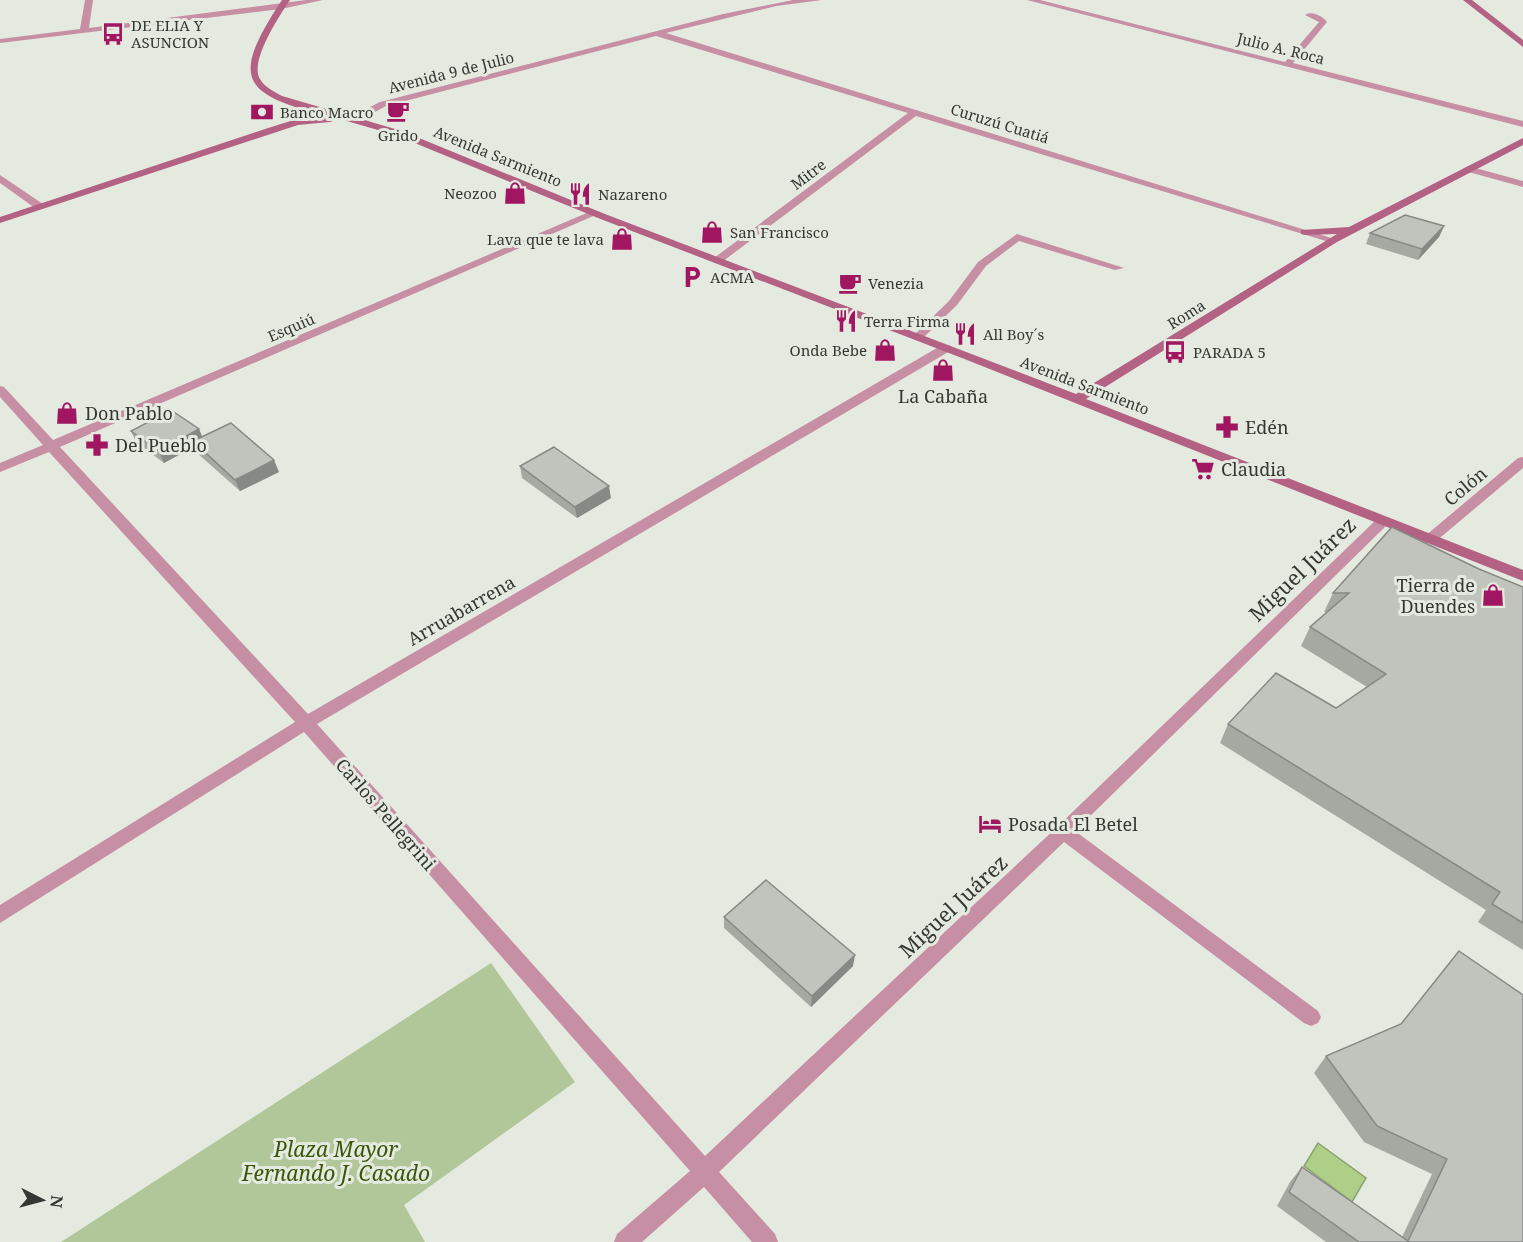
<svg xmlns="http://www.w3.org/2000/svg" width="1523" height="1242" font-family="'Noto Serif',serif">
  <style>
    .green { fill: #b1c79a }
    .water { fill: #aecf87; stroke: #8aa16e; stroke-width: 1.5 }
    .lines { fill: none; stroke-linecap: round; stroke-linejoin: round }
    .service { fill: #c78fa4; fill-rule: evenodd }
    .minor { fill: #c78fa4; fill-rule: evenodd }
    .tertiary { fill: #c78fa4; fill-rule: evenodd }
    .secondary { fill: #b36283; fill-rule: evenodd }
    .wall { fill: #a5a9a2 }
    .shaded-wall { fill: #868984 }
    .building { fill: #c0c4bc; stroke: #868984; stroke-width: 1.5 }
    .labels { text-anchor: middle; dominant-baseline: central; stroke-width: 6; stroke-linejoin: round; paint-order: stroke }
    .far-poi-label { font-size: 15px; fill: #353733; stroke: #e5eae1; text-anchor: start }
    .far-street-label { font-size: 15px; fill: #353733; stroke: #e5eae1 }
    .poi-label { font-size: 18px; fill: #353733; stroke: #e5eae1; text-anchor: start }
    .street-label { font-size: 18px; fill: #353733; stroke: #e5eae1 }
    .near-street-label { font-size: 21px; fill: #353733; stroke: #e5eae1 }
    .near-park-label { font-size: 21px; font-style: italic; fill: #3a5707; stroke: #e5eae1 }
  </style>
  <rect width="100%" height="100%" fill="#e5eae1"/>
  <!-- green -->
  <path class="green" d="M 491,963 L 575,1082 L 404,1205 L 425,1242 L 61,1242 Z"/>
  <!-- water -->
  <path class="water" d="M 1318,1143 L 1366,1178 L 1352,1202 L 1304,1166 Z"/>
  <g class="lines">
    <!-- service -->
    <path class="service" d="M 1017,234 L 1124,268 L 1115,270 L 1019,241 L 986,266 L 957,305 L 922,339 L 914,339 L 914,335 L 949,301 L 978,262 Z"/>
    <!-- minor -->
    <path class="minor" d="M 85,0 L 93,0 L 89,28 L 306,0 L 323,0 L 281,9 L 0,43 L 0,39 L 80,29 Z
      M 793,0 L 822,0 L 776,6 L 666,33 L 1338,240 L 1329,242 L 916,116 L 722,262 L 714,262 L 714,258 L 908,113 L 656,36 L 386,106 L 373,113 L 368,123 L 360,121 L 366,109 L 380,102 L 723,14 Z
      M 1027,0 L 1040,0 L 1285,62 L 1319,22 L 1305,15 C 1311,10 1323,16 1327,22 L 1293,63 L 1523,121 L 1523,127 Z
      M 0,175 L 43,204 L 43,208 L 35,208 L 0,183 Z
      M 589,212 L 598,214 L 60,447 L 308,714 L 942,345 L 950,345 L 950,351 L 317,724 L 705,1156 L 1057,827 L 1378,518 L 1388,518 L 1390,521 L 1388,524 L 1075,831 L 1318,1011 L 1321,1017 L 1318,1023 L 1311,1026 L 1304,1023 L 1064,842 L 719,1172 L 775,1234 L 778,1242 L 752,1242 L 704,1187 L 642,1242 L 614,1242 L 617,1234 L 690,1171 L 304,732 L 0,923 L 0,905 L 295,722 L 49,452 L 0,472 L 0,463 L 43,445 L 0,397 L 0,386 L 4,387 L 53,440 Z
      M 1523,457 L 1523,468 L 1435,542 L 1425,542 L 1423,539 L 1425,536 L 1518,458 Z"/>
    <!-- tertiary -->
    <path class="tertiary" d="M 1468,166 L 1523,181 L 1523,187 L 1465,171 L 1463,169 Z"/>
    <!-- secondary -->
    <path class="secondary" d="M 282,0 L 290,0 C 280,15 249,61 260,79 C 264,87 275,92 282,96 L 402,131 L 605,214 L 1076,394 L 1337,234 L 1305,235 L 1301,234 L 1301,230 L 1349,227 L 1523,138 L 1523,145 L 1337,242 L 1086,399 L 1523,570 L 1523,581 L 967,360 L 598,218 L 395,135 L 333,117 L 333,121 L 330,122 L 298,125 L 0,223 L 0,217 L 268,128 L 297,119 L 329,116 C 239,95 231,77 282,0 Z
      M 1463,0 L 1472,0 L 1523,40 L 1523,47 Z"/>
  </g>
  <!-- wall -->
  <path class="wall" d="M 1444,226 L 1439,237 L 1418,260 L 1366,244 L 1370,233 Z
    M 199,429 L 202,437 L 279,472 L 240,491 L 197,453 L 195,446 L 164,463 L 136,442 L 131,431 Z
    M 520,466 L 611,498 L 577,518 L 522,478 Z
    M 1479,569 L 1523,587 L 1523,950 L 1478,922 L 1486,910 L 1220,743 L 1228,724 L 1336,708 L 1367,687 L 1301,646 L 1310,627 L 1327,612 L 1324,612 L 1333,593 Z
    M 724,917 L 853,966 L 811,1007 L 724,928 Z
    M 1523,995 L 1523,1242 L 1326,1242 L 1277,1206 L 1290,1182 L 1302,1167 L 1402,1237 L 1432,1174 L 1364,1142 L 1314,1073 L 1326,1056 Z"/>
  <!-- shaded-wall -->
  <path class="shaded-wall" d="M 1444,226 L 1439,237 L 1418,260 L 1422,249 Z
    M 199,429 L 204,441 L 193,441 L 195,446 L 164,463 L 159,451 Z
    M 274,460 L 279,472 L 240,491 L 235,480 Z
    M 609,486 L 611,498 L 577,518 L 575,507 Z
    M 855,955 L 853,966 L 811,1007 L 812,996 Z"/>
  <!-- building -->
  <path class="building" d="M 1405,215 L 1444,226 L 1422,249 L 1370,233 Z
    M 171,410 L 199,429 L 159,451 L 131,431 Z
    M 231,423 L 274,460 L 235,480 L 193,441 Z
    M 554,447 L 609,486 L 575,507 L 520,466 Z
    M 1392,527 L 1479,569 L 1523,587 L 1523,923 L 1492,904 L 1500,892 L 1228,724 L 1276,673 L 1336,708 L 1386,674 L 1310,627 L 1349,593 L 1333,593 Z
    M 766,880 L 855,955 L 812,996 L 724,917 Z
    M 1459,951 L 1523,995 L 1523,1242 L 1359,1242 L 1289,1192 L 1302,1167 L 1408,1241 L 1447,1159 L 1377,1126 L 1326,1056 L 1401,1024 Z"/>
  <!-- icons -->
  <defs>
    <g id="bus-bare" transform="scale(1.8)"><path d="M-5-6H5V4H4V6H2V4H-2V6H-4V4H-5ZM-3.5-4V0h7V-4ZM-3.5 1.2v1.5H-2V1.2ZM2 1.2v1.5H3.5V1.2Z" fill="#a11660" stroke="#e5eae1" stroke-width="2.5" paint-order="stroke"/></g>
    <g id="cafe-bare" transform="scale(1.8)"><path d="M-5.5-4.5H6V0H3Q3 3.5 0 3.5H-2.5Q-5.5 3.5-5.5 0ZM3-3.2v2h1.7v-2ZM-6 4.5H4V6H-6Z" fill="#a11660" stroke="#e5eae1" stroke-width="2.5" paint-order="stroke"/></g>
    <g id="bank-bare" transform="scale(1.8)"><path d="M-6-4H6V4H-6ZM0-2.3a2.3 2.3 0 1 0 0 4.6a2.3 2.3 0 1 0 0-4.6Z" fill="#a11660" stroke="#e5eae1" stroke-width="2.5" paint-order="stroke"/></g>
    <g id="shop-bare" transform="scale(1.8)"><path d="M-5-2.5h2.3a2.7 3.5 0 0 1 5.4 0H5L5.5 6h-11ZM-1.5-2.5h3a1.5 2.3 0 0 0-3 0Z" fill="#a11660" stroke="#e5eae1" stroke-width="2.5" paint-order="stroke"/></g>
    <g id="restaurant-bare" transform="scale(1.8)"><path d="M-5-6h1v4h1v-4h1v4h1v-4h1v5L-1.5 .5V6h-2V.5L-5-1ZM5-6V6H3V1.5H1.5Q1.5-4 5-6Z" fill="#a11660" stroke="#e5eae1" stroke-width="2.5" paint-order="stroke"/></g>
    <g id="parking-bare" transform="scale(1.8)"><path d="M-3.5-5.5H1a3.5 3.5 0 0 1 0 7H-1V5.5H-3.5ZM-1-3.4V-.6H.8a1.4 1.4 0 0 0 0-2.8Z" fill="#a11660" stroke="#e5eae1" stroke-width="2.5" paint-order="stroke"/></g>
    <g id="pharmacy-bare" transform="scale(1.8)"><path d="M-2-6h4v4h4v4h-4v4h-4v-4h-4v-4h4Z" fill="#a11660" stroke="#e5eae1" stroke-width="2.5" paint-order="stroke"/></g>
    <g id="supermarket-bare" transform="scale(1.8)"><path d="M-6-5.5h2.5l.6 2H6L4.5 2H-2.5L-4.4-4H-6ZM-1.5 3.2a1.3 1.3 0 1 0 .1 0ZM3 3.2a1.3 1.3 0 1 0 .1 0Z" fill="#a11660" stroke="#e5eae1" stroke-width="2.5" paint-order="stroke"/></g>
    <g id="hotel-bare" transform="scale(1.8)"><path d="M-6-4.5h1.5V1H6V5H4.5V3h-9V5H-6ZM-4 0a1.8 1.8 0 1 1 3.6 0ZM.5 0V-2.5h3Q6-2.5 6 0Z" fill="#a11660" stroke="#e5eae1" stroke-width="2.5" paint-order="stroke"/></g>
  </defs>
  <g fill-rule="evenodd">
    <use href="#bus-bare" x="113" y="34"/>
    <use href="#cafe-bare" x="398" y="111"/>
    <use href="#bank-bare" x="262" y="112"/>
    <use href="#shop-bare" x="515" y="193"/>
    <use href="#restaurant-bare" x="580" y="194"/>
    <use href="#shop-bare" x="712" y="232"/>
    <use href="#shop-bare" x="622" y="239"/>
    <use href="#parking-bare" x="692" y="277"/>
    <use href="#cafe-bare" x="850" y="283"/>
    <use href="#restaurant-bare" x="846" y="321"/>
    <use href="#restaurant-bare" x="965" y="334"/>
    <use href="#shop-bare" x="885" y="350"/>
    <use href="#bus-bare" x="1175" y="352"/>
    <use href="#shop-bare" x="943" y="370"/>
    <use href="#shop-bare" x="67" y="413"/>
    <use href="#pharmacy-bare" x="1227" y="427"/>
    <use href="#pharmacy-bare" x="97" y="445"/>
    <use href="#supermarket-bare" x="1203" y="469"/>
    <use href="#shop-bare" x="1493" y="595"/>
    <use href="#hotel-bare" x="990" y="824"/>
  </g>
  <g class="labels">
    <!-- far-poi labels -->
    <g class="far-poi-label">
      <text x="131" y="25">DE ELIA Y<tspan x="131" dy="17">ASUNCION</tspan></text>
      <text x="280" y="112">Banco Macro</text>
      <text x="398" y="135" text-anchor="middle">Grido</text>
      <text x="497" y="193" text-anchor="end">Neozoo</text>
      <text x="598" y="194">Nazareno</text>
      <text x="730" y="232">San Francisco</text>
      <text x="604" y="239" text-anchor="end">Lava que te lava</text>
      <text x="710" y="277">ACMA</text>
      <text x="868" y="283">Venezia</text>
      <text x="864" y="321">Terra Firma</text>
      <text x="983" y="334">All Boy´s</text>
      <text x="867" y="350" text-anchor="end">Onda Bebe</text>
      <text x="1193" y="352">PARADA 5</text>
    </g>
    <!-- far-street labels -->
    <g class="far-street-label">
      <text transform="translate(1281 48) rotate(14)">Julio A. Roca</text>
      <text transform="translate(451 72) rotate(-14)">Avenida 9 de Julio</text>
      <text transform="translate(1000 123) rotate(17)">Curuzú Cuatiá</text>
      <text transform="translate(498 156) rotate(22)">Avenida Sarmiento</text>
      <text transform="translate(808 174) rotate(-37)">Mitre</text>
      <text transform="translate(1186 314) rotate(-32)">Roma</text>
      <text transform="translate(291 327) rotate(-23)">Esquiú</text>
      <text transform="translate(1085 385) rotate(21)">Avenida Sarmiento</text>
    </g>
    <!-- poi labels -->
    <g class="poi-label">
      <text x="943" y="396" text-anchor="middle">La Cabaña</text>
      <text x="85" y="413">Don Pablo</text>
      <text x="1245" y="427">Edén</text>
      <text x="115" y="445">Del Pueblo</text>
      <text x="1221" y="469">Claudia</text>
      <text x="1475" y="585" text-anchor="end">Tierra de<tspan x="1475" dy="21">Duendes</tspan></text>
      <text x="1008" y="824">Posada El Betel</text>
    </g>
    <!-- street labels -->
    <g class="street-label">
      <text transform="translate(1465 486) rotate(-40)">Colón</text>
      <text transform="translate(461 610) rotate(-30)">Arruabarrena</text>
      <text transform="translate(386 814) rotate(49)">Carlos Pellegrini</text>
    </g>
    <!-- near-street labels -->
    <g class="near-street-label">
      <text transform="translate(1302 569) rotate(-44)">Miguel Juárez</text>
      <text transform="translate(953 906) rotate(-43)">Miguel Juárez</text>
    </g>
    <!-- near-park labels -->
    <g class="near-park-label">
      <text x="336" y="1149">Plaza Mayor<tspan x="336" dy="24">Fernando J. Casado</tspan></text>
    </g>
  </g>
  <!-- north arrow -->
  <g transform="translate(42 1200) rotate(96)" stroke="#e5eae1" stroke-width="4.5" paint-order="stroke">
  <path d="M0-4.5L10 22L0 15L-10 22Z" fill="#353733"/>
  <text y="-9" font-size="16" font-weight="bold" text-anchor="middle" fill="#353733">N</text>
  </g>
</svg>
